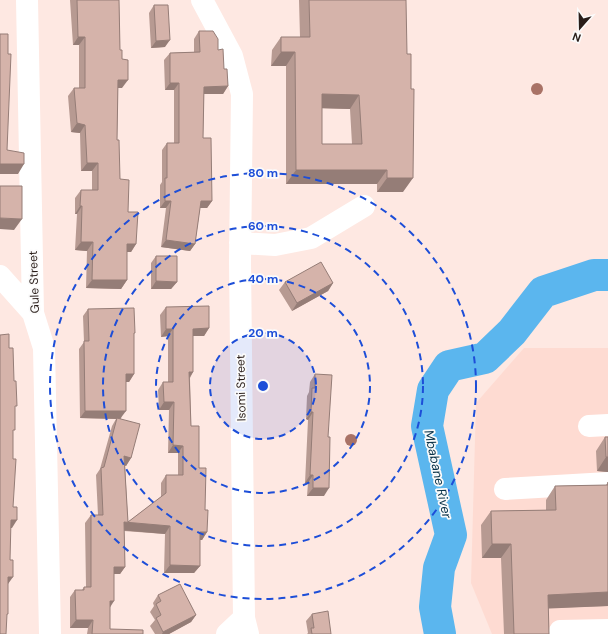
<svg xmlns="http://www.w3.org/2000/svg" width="608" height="634" font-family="'DM Sans',sans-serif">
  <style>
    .built { fill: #fedbd2 }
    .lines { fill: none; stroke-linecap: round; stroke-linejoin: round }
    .river { stroke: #5bb6ee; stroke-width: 32 }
    .minor { stroke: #fff; stroke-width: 22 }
    .tree { fill: #a97266 }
    .wall { fill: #b79a92; fill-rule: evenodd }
    .shaded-wall { fill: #957d77 }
    .building { fill: #d5b3aa; stroke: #957d77; fill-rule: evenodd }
    .ring { fill: none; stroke: #1d4ed8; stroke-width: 2; stroke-dasharray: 7 5 }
    .labels { text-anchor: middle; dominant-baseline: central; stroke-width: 3.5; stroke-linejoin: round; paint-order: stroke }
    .street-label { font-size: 12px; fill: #291d19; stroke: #fbfbfb }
    .water-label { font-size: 13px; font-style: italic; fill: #0b344a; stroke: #fbfbfb }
    .centre { fill: #1d4ed8; stroke: #fbfbfb; stroke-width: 2 }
    .ring-label { font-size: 12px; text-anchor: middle; font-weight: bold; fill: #1d4ed8; stroke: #fbfbfb; stroke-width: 3.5; stroke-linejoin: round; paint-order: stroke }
  </style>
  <rect width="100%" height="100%" fill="#fee8e2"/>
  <!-- built -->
  <path class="built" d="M 524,348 L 608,348 L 608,634 L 492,634 L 471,583 L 476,403 Z"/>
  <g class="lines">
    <!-- river -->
    <path class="river" d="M 440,634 L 435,607 L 439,568 L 451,535 L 427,426 L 433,390 L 449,366 L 485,358 L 512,332 L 543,292 L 594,275 L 608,275"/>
    <!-- minor -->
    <path class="minor" d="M 27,0 L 33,313 L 44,348 L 50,634
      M 202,0 L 232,56 L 242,94 L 240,262 L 244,618 L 248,634
      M 240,243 L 275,245 L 311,238 L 364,206
      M 0,276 L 33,313
      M 589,426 L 608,425
      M 505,489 L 608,483
      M 560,631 L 608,630
      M 227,634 L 244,618"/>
  </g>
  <!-- trees -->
  <g class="tree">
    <circle cx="537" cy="89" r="6"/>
    <circle cx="351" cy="440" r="6"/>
  </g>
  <!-- wall -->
  <path class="wall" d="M 70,0 L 119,0 L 120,50 L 122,88 L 118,88 L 117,140 L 120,179 L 136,244 L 131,252 L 127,252 L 127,280 L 121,289 L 86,288 L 87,251 L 75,250 L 77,214 L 75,214 L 75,198 L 81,190 L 92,190 L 92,171 L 81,171 L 80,133 L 71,132 L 68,96 L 74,88 L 79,88 L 79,45 L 73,45 Z
    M 299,0 L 406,0 L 403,192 L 377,192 L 377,184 L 286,184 L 286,66 L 271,66 L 272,50 L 281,37 L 300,37 ZM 322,108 L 350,109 L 352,144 L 322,144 Z
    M 154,5 L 165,47 L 151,48 L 149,13 Z
    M 199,31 L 218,50 L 224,69 L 228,86 L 223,94 L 204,94 L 203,138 L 212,201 L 207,208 L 200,208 L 195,244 L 190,251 L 161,247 L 166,208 L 160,208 L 160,185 L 162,182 L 162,150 L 167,143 L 174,143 L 174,90 L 165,90 L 164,60 L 170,53 L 194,52 L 194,39 Z
    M 156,256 L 177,282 L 171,289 L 151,289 L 151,263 Z
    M 285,282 L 333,283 L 328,291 L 292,311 L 279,290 Z
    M 166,307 L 209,328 L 204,336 L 193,336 L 193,372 L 190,378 L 191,426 L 205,510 L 207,532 L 202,540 L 200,540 L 200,566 L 194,573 L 164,573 L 165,534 L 124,531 L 125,567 L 120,574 L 114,574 L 110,607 L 110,629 L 143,634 L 87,634 L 88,628 L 70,628 L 70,597 L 75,590 L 82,590 L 84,587 L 86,587 L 85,523 L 91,515 L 98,515 L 96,475 L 100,469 L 112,426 L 116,419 L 80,418 L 79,349 L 84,342 L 83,316 L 88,309 L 134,336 L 134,374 L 129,382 L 126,382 L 121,419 L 131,458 L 126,466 L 125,465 L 128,522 L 161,497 L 161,483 L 166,475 L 178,475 L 178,453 L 168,453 L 169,410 L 159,410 L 158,390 L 163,382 L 168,382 L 168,336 L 161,337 L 160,315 Z
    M 315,374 L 324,496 L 307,496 L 308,483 L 305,483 L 308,420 L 306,419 L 307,396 L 309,392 L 310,382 Z
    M 605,437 L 608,472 L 597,471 L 596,451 Z
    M 608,482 L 608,606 L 548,608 L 549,634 L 504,634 L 501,558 L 482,558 L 481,525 L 491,511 L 546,510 L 546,500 L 555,486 L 606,485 Z
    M 158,595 L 196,615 L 191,622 L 169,634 L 155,634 L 150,626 L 155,620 L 150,612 L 154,606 L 153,603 Z
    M 312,614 L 331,634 L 307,634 L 308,633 L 306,621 Z"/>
  <!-- shaded-wall -->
  <path class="shaded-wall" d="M 78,37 L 85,37 L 79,45 L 73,45 Z
    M 170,40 L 165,47 L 151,48 L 156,41 Z
    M 281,52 L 295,52 L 286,66 L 271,66 Z
    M 118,80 L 128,80 L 122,88 L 112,88 Z
    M 170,83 L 179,83 L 174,90 L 165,90 Z
    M 228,86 L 223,94 L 199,94 L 204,87 Z
    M 322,94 L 359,95 L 350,109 L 312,108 Z
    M 77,123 L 85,125 L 80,133 L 71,132 Z
    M 87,163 L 98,163 L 92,171 L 81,171 Z
    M 0,164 L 24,164 L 18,174 L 0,174 Z
    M 296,170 L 387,170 L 377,184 L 286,184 Z
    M 387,178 L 413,178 L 403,192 L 377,192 Z
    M 165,201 L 171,201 L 166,208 L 160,208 Z
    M 201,201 L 212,201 L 207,208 L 196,208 Z
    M 80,206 L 82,206 L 77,214 L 75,214 Z
    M 0,218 L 22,219 L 14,230 L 0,229 Z
    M 166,240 L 195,244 L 190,251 L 161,247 Z
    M 81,242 L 93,242 L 87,251 L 75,250 Z
    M 127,244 L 136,244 L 131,252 L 121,252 Z
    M 92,280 L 127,280 L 121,289 L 86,288 Z
    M 156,281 L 177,282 L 171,289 L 151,289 Z
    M 333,283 L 328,291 L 292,311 L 297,303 Z
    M 209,328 L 204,336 L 188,336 L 193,329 Z
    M 166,329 L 173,329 L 168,336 L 161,337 Z
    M 189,372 L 193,372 L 188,380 Z
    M 126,374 L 134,374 L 129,382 L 121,382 Z
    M 164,402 L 174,402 L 169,410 L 159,410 Z
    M 85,411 L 126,411 L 120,419 L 80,418 Z
    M 311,412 L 313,412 L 308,420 L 306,419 Z
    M 173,445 L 183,446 L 178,453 L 168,453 Z
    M 124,456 L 131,458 L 126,466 L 119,464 Z
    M 606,457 L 608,457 L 608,472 L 597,471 Z
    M 310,475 L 313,475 L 308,483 L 305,483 Z
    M 313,488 L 329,488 L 324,496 L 307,496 Z
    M 11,520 L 17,520 L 12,528 L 6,528 Z
    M 124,522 L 170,526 L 165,534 L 119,530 Z
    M 200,532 L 207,532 L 202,540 L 195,540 Z
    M 492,544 L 511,544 L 501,558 L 482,558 Z
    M 170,565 L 200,566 L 194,573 L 164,573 Z
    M 114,567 L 125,567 L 120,574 L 109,574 Z
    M 8,577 L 13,577 L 8,584 Z
    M 608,592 L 608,606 L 538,609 L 548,595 Z
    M 110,601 L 114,601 L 109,609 Z
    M 196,615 L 191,622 L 169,634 L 162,634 L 163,632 Z
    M 76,620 L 93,620 L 88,628 L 70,628 Z"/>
  <!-- building -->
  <path class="building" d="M 77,0 L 119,0 L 120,50 L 122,50 L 122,59 L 128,60 L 128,80 L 118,80 L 117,140 L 119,140 L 120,179 L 129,180 L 128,212 L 138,212 L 136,244 L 127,244 L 127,280 L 92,280 L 93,242 L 81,242 L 82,206 L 80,206 L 81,190 L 98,190 L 98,163 L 87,163 L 85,125 L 77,123 L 74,88 L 85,88 L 85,37 L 78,37 Z
    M 309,0 L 406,0 L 407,54 L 411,54 L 411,89 L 414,89 L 413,178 L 387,178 L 387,170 L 296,170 L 295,52 L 281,52 L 281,37 L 310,37 ZM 322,94 L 359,95 L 362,144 L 322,144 Z
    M 154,5 L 168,5 L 170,40 L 156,41 Z
    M 199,31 L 213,31 L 218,39 L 218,50 L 223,49 L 224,69 L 227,69 L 228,86 L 204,87 L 203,138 L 211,138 L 212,201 L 201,201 L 195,244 L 166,240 L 171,201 L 165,201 L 165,178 L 167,178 L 167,143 L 179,143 L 179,83 L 170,83 L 170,53 L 200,52 Z
    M 0,34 L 8,34 L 8,54 L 11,54 L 7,150 L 24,153 L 24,164 L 0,164 Z
    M 0,186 L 22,186 L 22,219 L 0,218 Z
    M 156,256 L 177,256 L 177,282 L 156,281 Z
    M 321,262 L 333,283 L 297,303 L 285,282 Z
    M 209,306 L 209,328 L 193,329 L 193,372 L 189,372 L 191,426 L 199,426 L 199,468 L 206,468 L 205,510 L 208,510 L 207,532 L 200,532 L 200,566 L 170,565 L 170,526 L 124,522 L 125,567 L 114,567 L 114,601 L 110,601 L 110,629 L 143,630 L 143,634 L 92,634 L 93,620 L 76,620 L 75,590 L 84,590 L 84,587 L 91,587 L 91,515 L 103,515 L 101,468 L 104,467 L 117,418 L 140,424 L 131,458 L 124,456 L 128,522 L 166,493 L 166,475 L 183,475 L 183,446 L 173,445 L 174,402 L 164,402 L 163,382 L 173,382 L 173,329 L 166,329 L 166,307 Z
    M 134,308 L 135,333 L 134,333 L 134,374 L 126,374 L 126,411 L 85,411 L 84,341 L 89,341 L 88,309 Z
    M 9,334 L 9,348 L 13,348 L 14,381 L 16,381 L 17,406 L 15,406 L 15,430 L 13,430 L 13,459 L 16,459 L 13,507 L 17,507 L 17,520 L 11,520 L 10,560 L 13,560 L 13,577 L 8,577 L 8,614 L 7,614 L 6,634 L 0,634 L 0,335 Z
    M 315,374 L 332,375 L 328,437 L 330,437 L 329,488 L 313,488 L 313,475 L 310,475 L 313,412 L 311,412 L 312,388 L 315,388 Z
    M 605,437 L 608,437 L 608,457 L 606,457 Z
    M 608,482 L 608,592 L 548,595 L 549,634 L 514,634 L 511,544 L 492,544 L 491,511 L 556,510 L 555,486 L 608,485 Z
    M 180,584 L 196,615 L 163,632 L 156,618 L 161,615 L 156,604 L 161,601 L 158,595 Z
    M 328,611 L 331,634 L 312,634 L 311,628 L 314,628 L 312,614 Z"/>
  <!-- distance rings -->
  <circle cx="263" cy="386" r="53" fill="#1d4ed8" fill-opacity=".12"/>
  <g class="ring">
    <circle cx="263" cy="386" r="53"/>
    <circle cx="263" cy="386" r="107"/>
    <circle cx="263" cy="386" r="160"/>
    <circle cx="263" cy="386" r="213"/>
  </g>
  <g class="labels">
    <!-- street labels -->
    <g class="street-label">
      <text transform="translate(34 282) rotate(-92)">Gule Street</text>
      <text transform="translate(241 388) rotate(-91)">Isomi Street</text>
    </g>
    <!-- water labels -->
    <g class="water-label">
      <text transform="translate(438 474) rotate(78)">Mbabane River</text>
    </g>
  </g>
  <circle cx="263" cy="386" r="6" class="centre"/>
  <g class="ring-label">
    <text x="263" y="177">80 m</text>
    <text x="263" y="230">60 m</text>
    <text x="263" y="283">40 m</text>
    <text x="263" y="337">20 m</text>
  </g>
  <!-- north arrow -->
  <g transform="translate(580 28) rotate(200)" stroke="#fbfbfb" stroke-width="3" paint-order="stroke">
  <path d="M0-3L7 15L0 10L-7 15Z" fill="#291d19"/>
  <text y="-6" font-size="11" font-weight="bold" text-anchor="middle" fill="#291d19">N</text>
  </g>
</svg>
